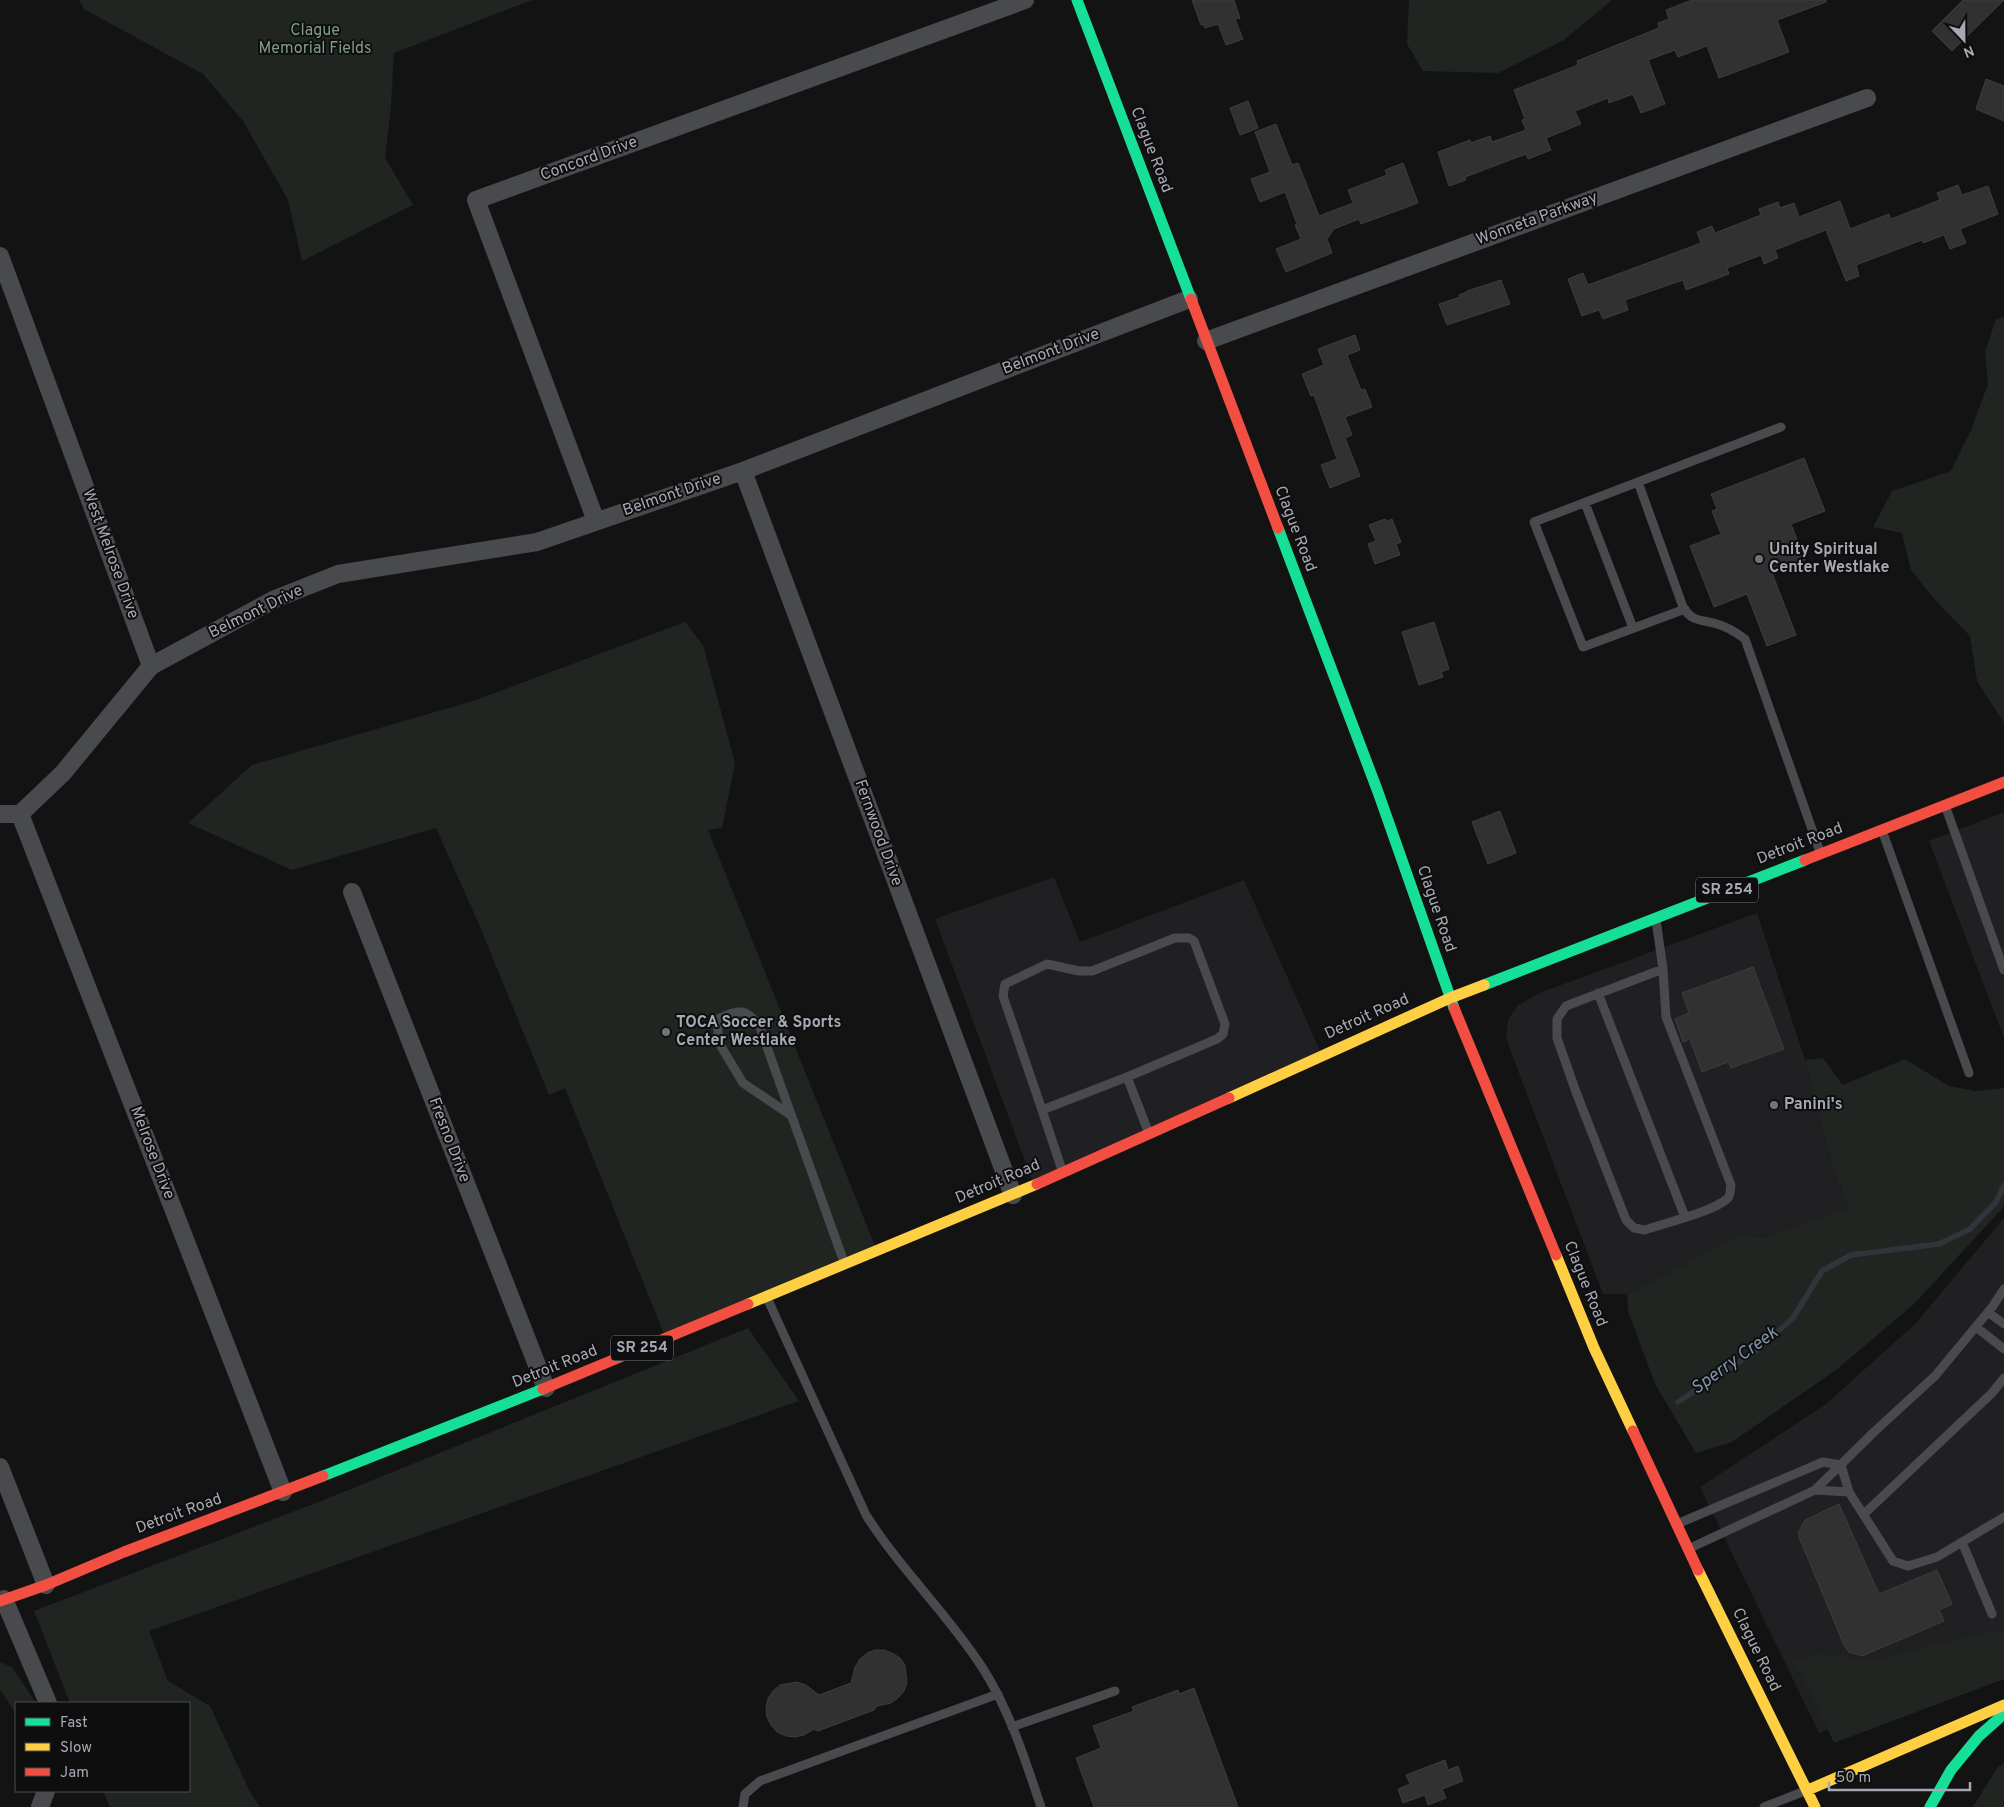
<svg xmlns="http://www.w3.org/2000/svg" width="2004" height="1807" font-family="Overpass,sans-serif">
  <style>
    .built { fill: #202022 }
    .green { fill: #202521 }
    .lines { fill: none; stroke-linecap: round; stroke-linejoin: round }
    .stream { stroke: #2f353b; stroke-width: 5.5 }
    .building { fill: #313132; stroke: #3c3d40 }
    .lane { stroke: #494a4d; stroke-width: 9 }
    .street { stroke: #494a4d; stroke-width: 18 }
    .fast { stroke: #16e098; stroke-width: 11 }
    .slow { stroke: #ffcf43; stroke-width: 11 }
    .jam { stroke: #f24e42; stroke-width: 11 }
    .poi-dot { fill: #73747b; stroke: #0e0e0f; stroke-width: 2 }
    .labels { text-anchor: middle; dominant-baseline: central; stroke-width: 4; stroke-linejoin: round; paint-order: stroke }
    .shield { fill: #0e0e0f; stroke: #787a82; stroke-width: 1 }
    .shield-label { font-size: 15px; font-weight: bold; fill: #a6a9b3 }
    .park-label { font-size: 16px; fill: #7f9b83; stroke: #0e0e0f }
    .street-label { font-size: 16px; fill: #a6a9b3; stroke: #0e0e0f }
    .poi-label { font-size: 16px; font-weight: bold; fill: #a6a9b3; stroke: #0e0e0f; text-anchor: start }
    .water-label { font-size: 18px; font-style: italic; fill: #8194aa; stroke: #0e0e0f }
  </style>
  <rect width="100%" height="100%" fill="#131314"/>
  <!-- built -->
  <path class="built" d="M 2004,812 L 2004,1038 L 1929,841 Z
    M 1054,877 L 1080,942 L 1244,880 L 1322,1055 L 1034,1185 L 935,919 Z
    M 1757,913 L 1805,1060 L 1834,1172 L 1848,1207 L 1763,1238 L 1742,1234 L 1627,1294 L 1603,1294 L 1511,1052 L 1506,1037 L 1508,1020 L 1518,1005 L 1542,992 Z
    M 2004,1218 L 2004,1652 L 1819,1733 L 1700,1487 L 1826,1404 L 1916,1323 Z"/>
  <!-- green -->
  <path class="green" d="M 79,0 L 532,0 L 394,53 L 391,107 L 385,158 L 413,205 L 302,261 L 288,200 L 243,121 L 203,74 L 84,9 Z
    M 1409,0 L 1612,0 L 1564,40 L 1498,73 L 1423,71 L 1407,44 Z
    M 2004,317 L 2004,723 L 1977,681 L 1970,636 L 1935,600 L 1911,570 L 1902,533 L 1873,527 L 1892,491 L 1951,471 L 1971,430 L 1988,384 L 1985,352 L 1996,319 Z
    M 685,622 L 703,645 L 735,763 L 722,828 L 708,830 L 877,1251 L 666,1339 L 565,1088 L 549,1095 L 478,922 L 436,828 L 292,870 L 188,823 L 252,765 L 473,701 Z
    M 1823,1058 L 1843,1085 L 1905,1059 L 1949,1086 L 1975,1091 L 2004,1088 L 2004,1205 L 2001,1210 L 1914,1304 L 1836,1370 L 1732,1442 L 1696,1453 L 1655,1384 L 1628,1311 L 1627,1294 L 1742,1234 L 1763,1238 L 1848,1207 L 1834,1172 L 1805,1060 Z
    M 748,1328 L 799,1401 L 149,1631 L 168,1681 L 210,1706 L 250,1792 L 260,1807 L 110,1807 L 103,1791 L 189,1791 L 189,1703 L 70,1703 L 34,1611 L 321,1501 Z
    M 2004,1629 L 2004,1679 L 1834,1743 L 1808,1687 L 1792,1661 L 1820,1654 L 1874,1661 L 1921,1648 Z
    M 0,1662 L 12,1667 L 36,1703 L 16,1703 L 16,1713 L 0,1690 Z
    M 2004,1763 L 2004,1807 L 1973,1807 L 1997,1768 Z"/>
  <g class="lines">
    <!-- stream -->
    <path class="stream" d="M 1678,1402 L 1756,1351 L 1793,1318 L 1822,1271 L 1851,1255 L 1939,1244 L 1970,1229 L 1996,1202 L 2004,1185"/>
  </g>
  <!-- building -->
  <path class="building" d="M 1192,0 L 1234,0 L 1240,18 L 1235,19 L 1243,39 L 1226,45 L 1218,24 L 1205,28 L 1203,24 L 1201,25 Z
    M 1692,0 L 1826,0 L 1826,2 L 1777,20 L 1789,52 L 1719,78 L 1707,46 L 1678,57 L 1675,50 L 1648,60 L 1665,104 L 1641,113 L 1633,94 L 1609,103 L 1608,98 L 1575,111 L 1581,124 L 1546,138 L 1551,150 L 1528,159 L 1526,154 L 1465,177 L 1466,180 L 1449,186 L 1438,152 L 1470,140 L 1471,143 L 1490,136 L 1492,142 L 1526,130 L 1522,120 L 1525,119 L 1514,90 L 1578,65 L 1577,61 L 1659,28 L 1658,23 L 1669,19 L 1666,10 Z
    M 1963,0 L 2004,0 L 1952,51 L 1932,31 Z
    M 1986,79 L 2004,86 L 2004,121 L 1976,109 Z
    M 1248,101 L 1258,128 L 1240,135 L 1230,108 Z
    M 1276,124 L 1292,165 L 1298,163 L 1319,216 L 1353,203 L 1348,190 L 1387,175 L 1385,170 L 1403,163 L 1418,203 L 1361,224 L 1359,219 L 1334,229 L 1327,239 L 1332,253 L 1286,272 L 1276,249 L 1301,239 L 1295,225 L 1297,224 L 1285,192 L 1260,202 L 1251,179 L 1270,172 L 1255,132 Z
    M 1958,185 L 1962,195 L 1988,186 L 1998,214 L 1960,229 L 1966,243 L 1950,249 L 1944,235 L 1923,243 L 1922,240 L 1856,265 L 1859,276 L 1846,281 L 1826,230 L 1775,250 L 1778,258 L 1764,264 L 1761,255 L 1727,268 L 1729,274 L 1686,290 L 1683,280 L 1625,300 L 1628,310 L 1603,319 L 1599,310 L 1582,316 L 1568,279 L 1583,273 L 1588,285 L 1634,268 L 1701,243 L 1697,232 L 1712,226 L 1715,233 L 1761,215 L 1759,209 L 1778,202 L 1780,208 L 1794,203 L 1799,217 L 1840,201 L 1850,229 L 1889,214 L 1891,219 L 1940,200 L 1937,193 Z
    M 1501,280 L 1510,304 L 1447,325 L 1439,304 L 1460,297 L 1459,295 L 1467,292 L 1467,291 Z
    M 1355,335 L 1360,350 L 1347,355 L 1361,390 L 1365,389 L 1372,407 L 1345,417 L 1352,435 L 1345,438 L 1360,476 L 1330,488 L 1321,465 L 1337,459 L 1314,395 L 1311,396 L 1302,374 L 1324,365 L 1318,349 Z
    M 1804,458 L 1825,511 L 1791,524 L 1805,560 L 1772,573 L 1796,635 L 1767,646 L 1747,594 L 1714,607 L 1690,546 L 1721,534 L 1712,511 L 1717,509 L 1711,494 Z
    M 1385,519 L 1387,521 L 1392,519 L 1401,542 L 1396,544 L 1400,555 L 1375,564 L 1368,544 L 1376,541 L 1369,525 Z
    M 1434,622 L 1449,669 L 1441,672 L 1443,677 L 1419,685 L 1402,632 Z
    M 1500,811 L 1516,853 L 1488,864 L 1472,822 Z
    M 1753,967 L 1784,1049 L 1731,1068 L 1728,1062 L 1702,1072 L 1690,1039 L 1683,1042 L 1675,1019 L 1689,1013 L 1682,993 Z
    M 1839,1504 L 1879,1594 L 1937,1570 L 1952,1604 L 1939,1610 L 1944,1621 L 1862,1656 L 1849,1652 L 1844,1645 L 1799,1537 L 1799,1531 L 1805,1520 Z
    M 875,1650 L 884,1650 L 892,1653 L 900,1658 L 905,1665 L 907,1683 L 904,1691 L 898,1698 L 891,1703 L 877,1706 L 874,1710 L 818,1731 L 814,1729 L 804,1735 L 795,1737 L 786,1736 L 777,1732 L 771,1725 L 767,1717 L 766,1708 L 768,1699 L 773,1691 L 780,1685 L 797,1682 L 806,1685 L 819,1695 L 851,1683 L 855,1667 L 860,1659 L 867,1653 Z
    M 1194,1688 L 1238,1807 L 1094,1807 L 1076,1758 L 1101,1748 L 1093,1726 L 1134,1711 L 1132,1707 L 1178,1690 L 1179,1694 Z
    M 1445,1760 L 1448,1770 L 1458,1766 L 1463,1781 L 1442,1789 L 1446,1798 L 1428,1805 L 1425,1795 L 1403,1803 L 1398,1789 L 1410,1784 L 1406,1775 Z"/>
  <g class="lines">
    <!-- lane -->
    <path class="lane" d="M 1638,482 L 1781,427
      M 1585,503 L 1633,628
      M 1685,609 L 1583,647 L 1534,522 L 1638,482 L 1683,607 C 1693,623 1701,619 1717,624 C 1728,627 1737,633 1745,639 L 1820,852
      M 1946,808 L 2004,970
      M 1883,833 L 1969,1073
      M 1656,920 L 1663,969 L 1566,1006 L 1557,1019 L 1557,1038 L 1576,1092 L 1626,1220 L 1634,1228 L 1645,1230 C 1665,1223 1712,1212 1727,1199 C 1731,1196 1730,1190 1731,1185 L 1666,1017 L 1663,969
      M 1598,993 L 1685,1217
      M 1042,1110 L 1003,996 L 1005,984 L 1047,964 L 1079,971 L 1092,971 L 1175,938 L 1189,938 L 1194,941 L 1225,1024 L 1223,1034 L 1217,1039 L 1127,1077
      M 792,1116 L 743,1083 L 719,1043 L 717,1019 C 738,1011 743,1006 759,1025 L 844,1262
      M 1062,1170 L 1042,1110 L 1127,1077 L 1148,1131
      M 768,1300 L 866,1515 C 900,1569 947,1613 982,1667 C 1009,1709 1025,1759 1041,1807
      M 1988,1312 L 2004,1324
      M 1976,1327 L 2004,1349
      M 1841,1465 L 1849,1492 L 1893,1561 L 1908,1566 L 1937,1557 L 2004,1517
      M 1815,1490 L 1875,1431 L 1935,1376 L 1993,1306 L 2004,1289
      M 1864,1514 L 1992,1393 L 2004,1378
      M 1677,1524 L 1823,1462 L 1841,1465
      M 1962,1542 L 1992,1614
      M 1688,1549 L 1815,1490 L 1849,1492
      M 1012,1727 L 1115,1691
      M 743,1807 L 745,1794 L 760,1781 L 998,1694
      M 1764,1807 L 1805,1791"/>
    <!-- street -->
    <path class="street" d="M 0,256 L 151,666
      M 1206,341 L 1867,98
      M 743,471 L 1013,1195
      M 596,521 L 476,200 L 1025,0
      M 0,814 L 20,814
      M 20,814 L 63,773 L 151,666 L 275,599 L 338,574 L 537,542 L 743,471 L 1189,299
      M 20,814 L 283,1492
      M 352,892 L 546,1388
      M 0,1467 L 46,1585
      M 4,1599 L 48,1703
      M 40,1807 L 46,1791"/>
    <!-- fast -->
    <path class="fast" d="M 1077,0 L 1191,299
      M 1278,528 L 1378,792 L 1454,1008
      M 1484,985 L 1805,860
      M 323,1476 L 543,1389
      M 1930,1807 L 1951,1770 L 1979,1736 L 2004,1714"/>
    <!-- slow -->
    <path class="slow" d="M 1229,1098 L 1450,998 L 1484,985
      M 1556,1255 L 1594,1348 L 1633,1431
      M 748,1304 L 1037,1184
      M 1698,1570 L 1815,1807
      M 1808,1790 L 2004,1705"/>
    <!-- jam -->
    <path class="jam" d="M 1191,299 L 1278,528
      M 1805,860 L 2004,782
      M 1454,1008 L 1556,1255
      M 1037,1184 L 1229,1098
      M 543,1389 L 748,1304
      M 1633,1431 L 1698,1570
      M 0,1601 L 46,1585 L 124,1552 L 323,1476"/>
  </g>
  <!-- markers -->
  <g class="poi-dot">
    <circle cx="1759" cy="559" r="5"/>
    <circle cx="666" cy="1032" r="5"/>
    <circle cx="1774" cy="1105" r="5"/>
  </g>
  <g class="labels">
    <!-- shield labels -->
    <g class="shield">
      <rect x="1696" y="877.5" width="62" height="25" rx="4"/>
      <rect x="611" y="1335.5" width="62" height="25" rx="4"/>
    </g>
    <g class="shield-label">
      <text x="1727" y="890">SR 254</text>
      <text x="642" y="1348">SR 254</text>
    </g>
    <!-- park labels -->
    <g class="park-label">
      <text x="315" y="31">Clague<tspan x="315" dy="18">Memorial Fields</tspan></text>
    </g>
    <!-- street labels -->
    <g class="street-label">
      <text transform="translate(1151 150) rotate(69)">Clague Road</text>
      <text transform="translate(589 159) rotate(-20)">Concord Drive</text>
      <text transform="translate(1537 219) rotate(-20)">Wonneta Parkway</text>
      <text transform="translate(1051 352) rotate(-21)">Belmont Drive</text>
      <text transform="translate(672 495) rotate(-19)">Belmont Drive</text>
      <text transform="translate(1295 529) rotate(69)">Clague Road</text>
      <text transform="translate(110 554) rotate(70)">West Melrose Drive</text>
      <text transform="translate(256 612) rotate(-26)">Belmont Drive</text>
      <text transform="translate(878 833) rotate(70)">Fernwood Drive</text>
      <text transform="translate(1800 844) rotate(-21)">Detroit Road</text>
      <text transform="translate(1436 909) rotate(71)">Clague Road</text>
      <text transform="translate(1367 1017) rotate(-24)">Detroit Road</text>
      <text transform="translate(449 1140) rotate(69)">Fresno Drive</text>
      <text transform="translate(152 1153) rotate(69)">Melrose Drive</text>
      <text transform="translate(998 1182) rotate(-23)">Detroit Road</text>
      <text transform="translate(1585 1284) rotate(68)">Clague Road</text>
      <text transform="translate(555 1367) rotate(-22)">Detroit Road</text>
      <text transform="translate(179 1514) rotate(-20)">Detroit Road</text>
      <text transform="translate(1756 1650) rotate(64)">Clague Road</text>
    </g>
    <!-- poi labels -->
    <g class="poi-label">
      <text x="1769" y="550">Unity Spiritual<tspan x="1769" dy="18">Center Westlake</tspan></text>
      <text x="676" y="1023">TOCA Soccer &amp; Sports<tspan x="676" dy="18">Center Westlake</tspan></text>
      <text x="1784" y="1105">Panini's</text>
    </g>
    <!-- water labels -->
    <g class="water-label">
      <text transform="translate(1735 1361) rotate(-36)">Sperry Creek</text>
    </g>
  </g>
  <!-- legend -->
  <rect x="15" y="1702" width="175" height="90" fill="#0e0e0f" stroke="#4b4c51"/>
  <rect x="25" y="1718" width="25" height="8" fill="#16e098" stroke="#4b4c51"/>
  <text x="60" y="1727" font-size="15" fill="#a6a9b3">Fast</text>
  <rect x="25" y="1743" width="25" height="8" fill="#ffcf43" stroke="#4b4c51"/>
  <text x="60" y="1752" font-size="15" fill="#a6a9b3">Slow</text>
  <rect x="25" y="1768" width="25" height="8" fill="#f24e42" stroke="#4b4c51"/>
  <text x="60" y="1777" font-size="15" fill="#a6a9b3">Jam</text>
  <!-- north arrow -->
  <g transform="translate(1964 40) rotate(158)" stroke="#0e0e0f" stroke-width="4" paint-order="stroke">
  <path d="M0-4L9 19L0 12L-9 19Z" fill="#a6a9b3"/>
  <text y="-8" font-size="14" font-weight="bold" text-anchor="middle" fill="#a6a9b3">N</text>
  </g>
  <!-- scale -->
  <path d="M1829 1782v8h141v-8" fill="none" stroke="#a6a9b3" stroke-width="2.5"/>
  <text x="1836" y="1782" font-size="15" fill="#a6a9b3" stroke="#0e0e0f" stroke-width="4" paint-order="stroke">50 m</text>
</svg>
